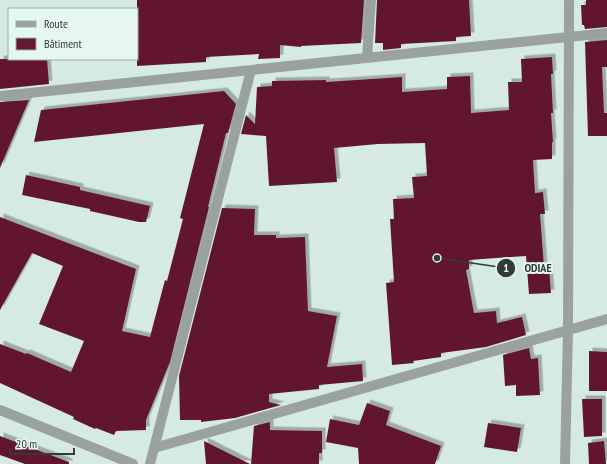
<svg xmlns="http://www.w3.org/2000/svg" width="607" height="464" font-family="'PT Sans Narrow',sans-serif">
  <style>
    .building { fill: #62182f; filter: url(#shadow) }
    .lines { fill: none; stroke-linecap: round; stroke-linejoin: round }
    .minor { stroke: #9aa2a0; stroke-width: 10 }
    .leader { fill: none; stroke: #333b39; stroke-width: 1.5 }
    .callout-dot { fill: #333b39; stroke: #e4f7f1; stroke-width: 1.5 }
    .mark-label { font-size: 12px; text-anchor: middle; font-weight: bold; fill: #fff }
    .callout-label { font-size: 12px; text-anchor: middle; font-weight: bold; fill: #333b39; stroke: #e4f7f1; stroke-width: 4; stroke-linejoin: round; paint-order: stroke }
  </style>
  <defs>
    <filter id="shadow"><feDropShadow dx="3.5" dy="-3.5" stdDeviation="0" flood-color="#0004"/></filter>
  </defs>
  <rect width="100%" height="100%" fill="#d6eae4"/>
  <!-- building -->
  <path class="building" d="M 137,0 L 364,0 L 361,43 L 301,46 L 301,47 L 280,45 L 280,58 L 258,59 L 259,54 L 206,57 L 206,62 L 137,66 Z
    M 377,0 L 469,0 L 471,36 L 456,37 L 456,41 L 401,44 L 401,48 L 383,50 L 383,43 L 375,43 Z
    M 586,0 L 607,0 L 607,27 L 585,29 L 584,25 L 582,25 L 581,5 L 586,5 Z
    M 607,40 L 607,67 L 602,67 L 604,113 L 607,113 L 607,136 L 588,136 L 585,42 Z
    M 552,57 L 553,74 L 551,74 L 553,113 L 551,113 L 553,142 L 552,142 L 552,159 L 533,160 L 535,193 L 543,192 L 545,214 L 540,214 L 544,267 L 549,267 L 551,293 L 529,294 L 526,256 L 469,260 L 469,269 L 466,270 L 474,313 L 496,311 L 497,323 L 522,317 L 526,335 L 486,347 L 441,353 L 441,357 L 413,361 L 414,363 L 392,365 L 386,283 L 394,282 L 390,219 L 394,219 L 393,199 L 414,198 L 412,177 L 427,176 L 425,143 L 378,144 L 334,148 L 337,182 L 269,186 L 266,136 L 241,134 L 246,115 L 255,124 L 257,87 L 272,86 L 272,81 L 326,80 L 326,82 L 402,77 L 402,92 L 447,89 L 447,77 L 470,76 L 471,113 L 509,110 L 508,82 L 522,82 L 521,59 Z
    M 0,59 L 47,59 L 49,84 L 0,89 Z
    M 224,91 L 236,104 L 228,133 L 226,133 L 208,207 L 209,207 L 170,362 L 146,420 L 146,430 L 116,431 L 114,435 L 96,428 L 95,429 L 73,419 L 74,417 L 0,383 L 0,344 L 26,354 L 27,353 L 71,372 L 84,341 L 39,324 L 63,266 L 32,253 L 0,310 L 0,217 L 136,269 L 122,331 L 150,337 L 165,280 L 167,281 L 183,219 L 180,218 L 204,124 L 34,142 L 41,110 Z
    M 29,100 L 0,168 L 0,102 Z
    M 26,175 L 80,187 L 80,190 L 150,206 L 146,222 L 139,222 L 90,211 L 90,209 L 22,195 Z
    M 222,208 L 255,209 L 254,235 L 276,235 L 276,238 L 305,237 L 308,311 L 337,316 L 327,367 L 362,364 L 363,381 L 319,385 L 319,389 L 269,394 L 269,402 L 281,405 L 235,418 L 201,422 L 201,420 L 180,420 L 179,376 Z
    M 529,348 L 531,359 L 538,358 L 540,395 L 516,396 L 516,385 L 505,386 L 503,355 Z
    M 589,351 L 607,352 L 607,391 L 589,391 Z
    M 582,399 L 602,399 L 602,436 L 584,437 Z
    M 367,403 L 390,411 L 386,425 L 441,446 L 435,464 L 359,464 L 358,448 L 326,442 L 330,419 L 359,425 Z
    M 270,422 L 270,430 L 322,431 L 322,453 L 319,453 L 319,464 L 251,464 L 254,426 Z
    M 488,423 L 521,428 L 517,452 L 484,447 Z
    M 0,436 L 69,462 L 69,464 L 25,464 L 0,455 Z
    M 204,441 L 250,464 L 206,464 Z
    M 604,441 L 606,464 L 589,464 L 588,443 Z"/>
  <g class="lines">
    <!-- minor -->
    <path class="minor" d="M 367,58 L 371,0
      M 0,96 L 607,33
      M 0,410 L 133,464
      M 154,448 L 607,319
      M 150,464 L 251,70
      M 565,464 L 568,329 L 569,0"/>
  </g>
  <!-- callouts -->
  <path class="leader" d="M437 258L506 268"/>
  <g class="callout-dot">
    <circle cx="437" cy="258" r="4"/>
    <circle cx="506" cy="268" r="10"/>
  </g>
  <g class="mark-label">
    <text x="506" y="272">1</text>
  </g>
  <g class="callout-label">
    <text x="538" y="272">ODIAE</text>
  </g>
  <!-- legend -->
  <rect x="8" y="8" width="130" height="52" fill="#e4f7f1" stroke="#9daca7"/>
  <rect x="16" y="21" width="20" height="6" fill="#9aa2a0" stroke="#9daca7"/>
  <text x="44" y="28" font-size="12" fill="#333b39">Route</text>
  <rect x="16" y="38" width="20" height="12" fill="#62182f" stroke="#9daca7"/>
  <text x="44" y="48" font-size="12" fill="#333b39">Bâtiment</text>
  <!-- scale -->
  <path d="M10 448v6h64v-6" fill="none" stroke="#333b39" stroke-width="2"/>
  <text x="16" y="448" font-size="12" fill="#333b39" stroke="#e4f7f1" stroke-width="3" paint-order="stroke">20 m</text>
</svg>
